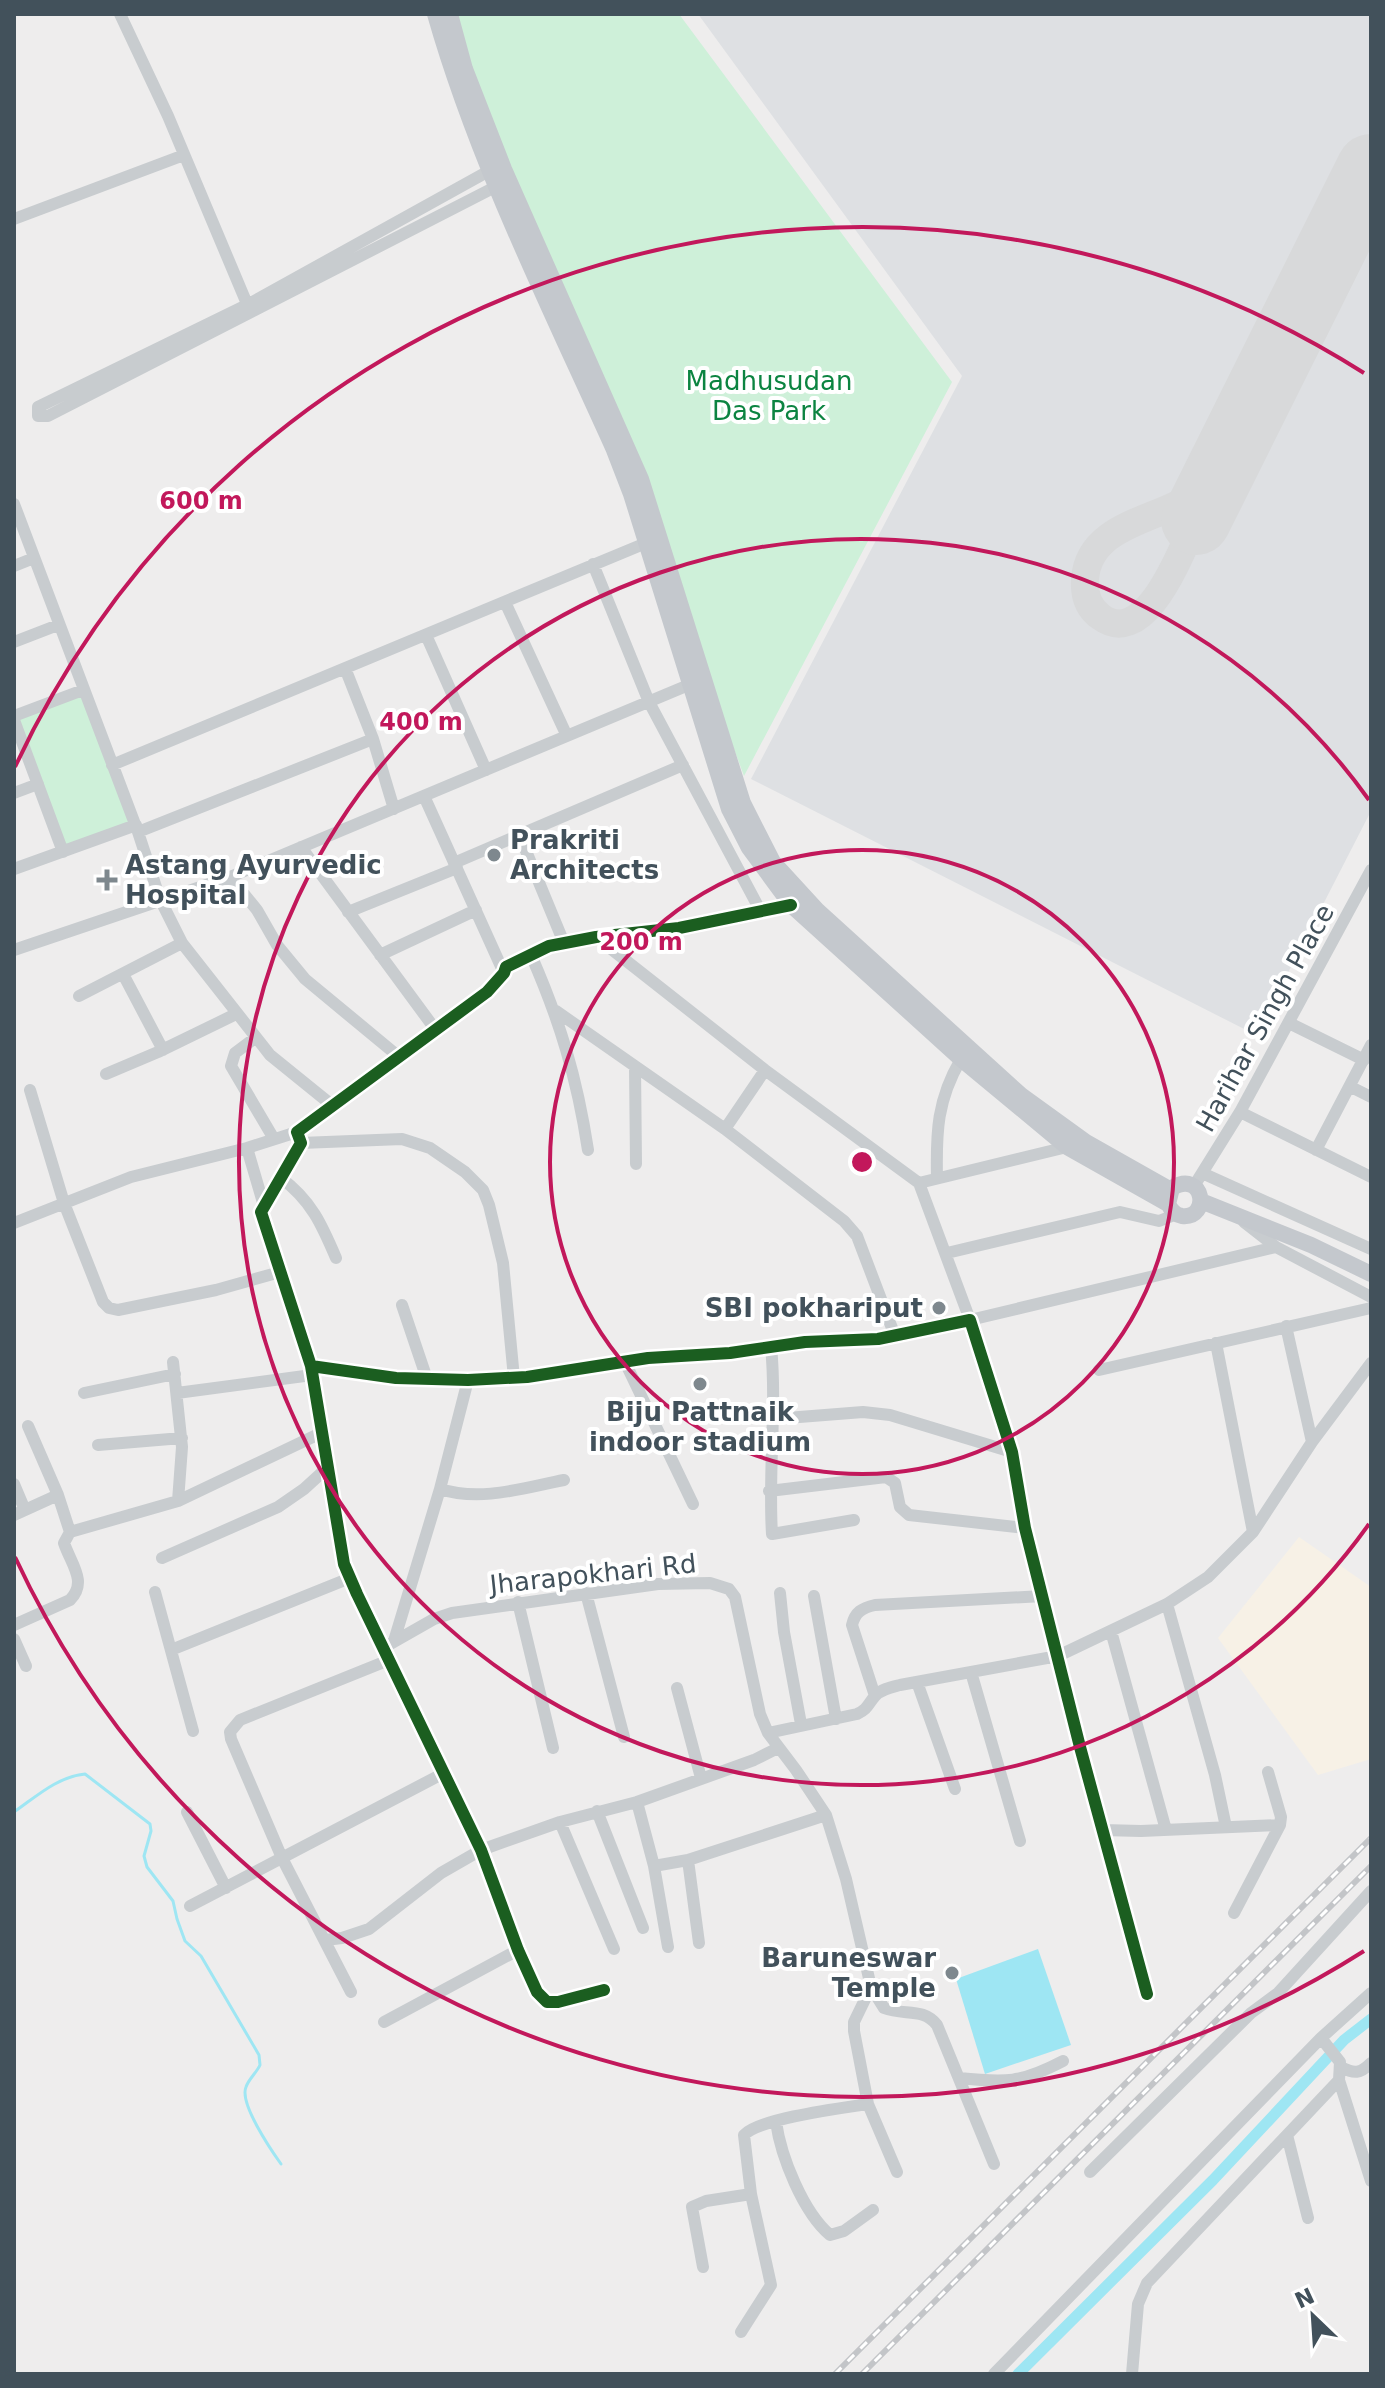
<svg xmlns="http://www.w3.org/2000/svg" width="1385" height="2388" font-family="'DejaVu Sans',sans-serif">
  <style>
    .commercial { fill: #f7f1e6 }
    .airport { fill: #dee0e3 }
    .green { fill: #cef0d9 }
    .water { fill: #9ee6f3 }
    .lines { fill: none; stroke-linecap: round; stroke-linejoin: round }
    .stream { stroke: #9ee6f3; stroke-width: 3 }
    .canal { stroke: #9ee6f3; stroke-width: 11 }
    .taxiway { stroke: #d8d9da; stroke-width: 28 }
    .runway { stroke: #d8d9da; stroke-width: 70 }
    .minor { stroke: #c8cccf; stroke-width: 12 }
    .major { stroke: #c4c8cd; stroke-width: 16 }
    .rail-casing { stroke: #c3c5c8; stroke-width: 6 }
    .rail { stroke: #fff; stroke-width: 3; stroke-dasharray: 9; stroke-linecap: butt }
    .cycleway-casing { stroke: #fff; stroke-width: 17 }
    .cycleway { stroke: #1b5e20; stroke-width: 12 }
    .ring { fill: none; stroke: #c2185b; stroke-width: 4 }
    .poi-dot { fill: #7e888e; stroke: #fff; stroke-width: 3 }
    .labels { text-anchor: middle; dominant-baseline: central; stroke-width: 8; stroke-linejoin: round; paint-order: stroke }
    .park-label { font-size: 26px; fill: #0c8441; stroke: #fff }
    .poi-label { font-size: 26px; font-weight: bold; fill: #42515b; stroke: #fff; text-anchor: start }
    .street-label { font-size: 26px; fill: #42515b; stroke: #fff }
    .centre { fill: #c2185b; stroke: #fff; stroke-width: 4 }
    .ring-label { font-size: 24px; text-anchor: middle; font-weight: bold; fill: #c2185b; stroke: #fff; stroke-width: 8; stroke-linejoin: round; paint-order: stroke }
  </style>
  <rect width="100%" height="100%" fill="#eeeded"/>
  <!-- commercial -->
  <path class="commercial" d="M 1299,1537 L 1371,1587 L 1371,1759 L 1318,1775 L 1218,1638 Z"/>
  <!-- airport -->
  <path class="airport" d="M 698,14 L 1371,14 L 1371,811 L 1256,1035 L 751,779 L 962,376 Z"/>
  <!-- green -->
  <path class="green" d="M 451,14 L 679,14 L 952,382 L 744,776 L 597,379 L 509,179 Z
    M 83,693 L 134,825 L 63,851 L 17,718 Z"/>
  <!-- water -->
  <path class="water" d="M 1038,1949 L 1071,2045 L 985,2074 L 956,1979 Z"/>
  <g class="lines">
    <!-- stream -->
    <path class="stream" d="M 14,1812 C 37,1796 57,1777 85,1774 L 150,1824 L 151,1831 L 144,1856 L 147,1867 L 173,1901 L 177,1919 L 185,1941 L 201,1956 L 259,2055 L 260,2065 C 257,2072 248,2080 246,2087 C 239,2103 271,2150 281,2164"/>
    <!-- canal -->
    <path class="canal" d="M 1018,2374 L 1213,2180 L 1344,2040 L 1371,2019"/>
    <!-- taxiway -->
    <path class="taxiway" d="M 1196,520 C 1182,549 1146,650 1101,617 C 1088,608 1084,594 1085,579 C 1089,523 1160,520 1196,494 C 1213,482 1225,457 1236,440"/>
    <!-- runway -->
    <path class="runway" d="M 1196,520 L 1371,169"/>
    <!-- minor -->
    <path class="minor" d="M 120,14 L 168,116 L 250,311
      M 496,167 L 247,305 L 38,407 L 38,416 L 48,416 L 501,184
      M 14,219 L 184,155
      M 14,504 L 138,832 L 160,899 L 182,943 L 270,1055 L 333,1106
      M 593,564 L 649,702 L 760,910
      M 14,566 L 34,558
      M 505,602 L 566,734
      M 426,635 L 486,770
      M 14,642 L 58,625
      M 345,668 L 373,739 L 394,809
      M 14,716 L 83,690
      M 14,720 L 63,852
      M 112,765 L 646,543
      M 14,793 L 38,784
      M 424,796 L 504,973
      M 138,832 L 373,739
      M 519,834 L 564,943
      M 301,847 L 435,1029
      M 454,863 L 683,765
      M 14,869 L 136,825
      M 230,877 L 257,910 L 277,945 L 305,979 L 398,1056
      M 348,912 L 457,868
      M 596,937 L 765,1070 L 919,1183 L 1067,1147
      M 14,950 L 230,877 L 691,684
      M 380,955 L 476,910
      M 531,955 C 560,1021 577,1078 588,1150
      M 123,974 L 163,1050
      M 79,996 L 182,943
      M 556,1011 L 725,1129 L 844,1221 L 857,1236 L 895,1336
      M 1289,1023 L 1364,1060
      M 255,1038 L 235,1053 L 231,1066 L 274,1139
      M 635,1066 L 636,1164
      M 106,1074 L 158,1052 L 236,1014
      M 1351,1087 L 1371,1097
      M 30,1090 L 64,1203 L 103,1302 L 109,1308 L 118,1310 L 216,1290 L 280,1272
      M 1240,1112 L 1371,1177
      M 725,1129 L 765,1070
      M 301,1143 L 402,1139 L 430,1148 L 465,1172 L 483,1190 L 489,1205 L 503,1263 L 514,1378
      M 247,1148 L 264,1206
      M 1316,1150 L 1371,1045
      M 1202,1173 L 1371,1249
      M 281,1178 C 311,1200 322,1225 336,1258
      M 937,1178 C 936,1132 937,1100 961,1059
      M 919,1183 L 970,1320 L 1276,1247 L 1244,1222
      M 1194,1186 L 1240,1112 L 1371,870
      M 14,1223 L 131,1177 L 247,1148 L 297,1132
      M 1276,1247 L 1371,1297
      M 947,1253 L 1120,1212 L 1159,1221 L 1177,1214
      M 402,1305 L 427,1379
      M 1286,1326 L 1312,1442
      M 1216,1343 L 1253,1532
      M 771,1346 C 777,1409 768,1471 772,1534 L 854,1520
      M 173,1362 L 182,1447 L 178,1501
      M 625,1362 L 693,1504
      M 311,1366 L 396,1378 L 468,1380 L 527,1377 L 648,1358 L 730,1353 L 805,1342 L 878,1339 L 970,1320 L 1012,1452 L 1025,1528 L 1080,1747 L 1147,1994
      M 1099,1370 L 1371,1308
      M 84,1393 L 175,1374
      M 177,1393 L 312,1375
      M 774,1419 L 863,1412 L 890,1415 L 1012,1452
      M 28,1426 L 58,1495 L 70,1532
      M 98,1445 L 182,1438
      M 14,1484 L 25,1510
      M 440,1489 C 481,1502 523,1488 564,1480
      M 769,1491 L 886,1477 L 895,1483 L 900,1507 L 909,1515 L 1025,1528
      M 14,1515 L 58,1495
      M 162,1558 L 278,1507 L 304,1489 L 327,1468
      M 155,1592 L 193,1731
      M 586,1593 L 624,1737
      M 780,1593 L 784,1632 L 801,1724
      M 814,1596 L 836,1719
      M 518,1602 L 553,1748
      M 1167,1604 L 1215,1775 L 1226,1827
      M 14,1625 L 70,1600 C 88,1582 71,1564 64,1543 L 70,1532 L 178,1501 L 321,1433
      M 1111,1631 L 1166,1830
      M 14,1639 L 26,1666
      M 394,1641 L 440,1489 L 468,1380
      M 383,1648 L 434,1619 L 452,1613 L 658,1584 L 710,1583 L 729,1589 L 735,1597 L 760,1714 L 768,1733 L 796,1770 L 826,1815 L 846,1879 L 871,1987 L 884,2008 C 904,2016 923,2007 937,2025 L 994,2164
      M 171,1650 L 350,1578
      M 971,1672 L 1020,1841
      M 917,1682 L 955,1789
      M 677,1688 L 701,1778
      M 875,1696 L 852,1625 C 855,1612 862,1608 875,1605 L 1043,1596
      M 768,1733 L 857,1714 C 868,1709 868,1704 875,1696 C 881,1689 892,1687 900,1685 L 1058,1656 L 1167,1604 L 1208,1577 L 1253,1532 L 1312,1442 L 1371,1363
      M 637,1802 L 654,1866 L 668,1947
      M 597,1811 L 643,1928
      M 187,1812 L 226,1888
      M 560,1822 L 614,1949
      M 1103,1830 L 1141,1831 L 1280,1825
      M 688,1860 L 699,1943
      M 654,1866 L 688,1860 L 826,1815
      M 190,1906 L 444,1773
      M 1234,1913 L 1280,1825 L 1281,1817 L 1268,1772
      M 325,1940 L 342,1938 L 369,1929 L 441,1873 L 481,1850 L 560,1822 L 637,1802 L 754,1760 L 778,1748
      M 871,1987 L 854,2022 L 854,2031 L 868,2104 L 897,2172
      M 604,1990 L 558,2002 L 547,2002 L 537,1992 L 518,1950 L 481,1850 L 357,1594 L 344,1564 L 311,1366 L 261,1212 L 301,1143 L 297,1132 L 487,992 L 504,973 L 506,967 L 549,946 L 596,937 L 679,928 L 791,905
      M 351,1992 L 282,1858 L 231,1739 L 230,1732 L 240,1720 L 389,1660
      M 384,2022 L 518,1950
      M 1341,2067 C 1354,2074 1360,2074 1371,2063
      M 959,2078 C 1006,2083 1021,2083 1063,2061
      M 1339,2080 L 1371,2181
      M 776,2122 C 781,2157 803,2212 830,2235 L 844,2231 L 873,2210
      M 1287,2135 L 1308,2218
      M 1090,2172 L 1251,2013 L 1278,1993 L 1371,1891
      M 703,2267 L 692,2207 L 706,2201 L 751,2194
      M 741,2332 L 771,2285 L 751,2194 L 744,2135 C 760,2118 842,2108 868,2104
      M 994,2374 L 1321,2038 L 1371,1993
      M 1132,2374 L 1138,2304 L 1147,2283 L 1339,2080 L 1340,2062 L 1321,2038"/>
    <!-- major -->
    <path class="major" d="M 435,14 C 477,162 551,310 614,450 L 631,494 L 729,809 L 749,848 L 791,905 L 961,1059 L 1067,1147 L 1168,1204 C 1171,1210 1175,1215 1182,1216 C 1211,1219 1204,1169 1172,1188 L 1168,1204
      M 450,14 L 465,69 L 504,169 L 641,479 L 743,803 L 773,862 L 817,910 L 1021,1095 L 1086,1142 L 1171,1190
      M 1201,1201 L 1311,1245 L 1371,1274"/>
    <!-- rail casing -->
    <g class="rail-casing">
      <path id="rail" d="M 835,2374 L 1371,1838
        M 862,2374 L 1371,1866"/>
    </g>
    <!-- rail -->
    <use href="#rail" class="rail"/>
    <!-- cycleway casing -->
    <g class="cycleway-casing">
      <path id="cycleway" d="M 311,1366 L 396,1378 L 468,1380 L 527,1377 L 648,1358 L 730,1353 L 805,1342 L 878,1339 L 970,1320 L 1012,1452 L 1025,1528 L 1080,1747 L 1147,1994
        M 604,1990 L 558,2002 L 547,2002 L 537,1992 L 518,1950 L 481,1850 L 357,1594 L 344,1564 L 311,1366 L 261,1212 L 301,1143 L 297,1132 L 487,992 L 504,973 L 506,967 L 549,946 L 596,937 L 679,928 L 791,905"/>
    </g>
    <!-- cycleway -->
    <use href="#cycleway" class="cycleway"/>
  </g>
  <!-- distance rings -->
  <g class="ring">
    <circle cx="862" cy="1162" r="312"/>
    <path d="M1369 1524A623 623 0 1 1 1369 800"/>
    <path d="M1364 1951A935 935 0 0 1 15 1557M15 767A935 935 0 0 1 1364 373"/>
  </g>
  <!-- markers -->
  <g class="poi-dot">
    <circle cx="494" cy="855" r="8"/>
    <path d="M103 868h8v8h8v8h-8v8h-8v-8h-8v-8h8z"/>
    <circle cx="939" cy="1308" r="8"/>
    <circle cx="700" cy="1384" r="8"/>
    <circle cx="952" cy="1973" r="8"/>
  </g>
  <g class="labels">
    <!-- park labels -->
    <g class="park-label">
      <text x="769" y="381">Madhusudan<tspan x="769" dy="30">Das Park</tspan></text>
    </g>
    <!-- poi labels -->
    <g class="poi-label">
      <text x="510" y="840">Prakriti<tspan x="510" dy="30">Architects</tspan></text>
      <text x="125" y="865">Astang Ayurvedic<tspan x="125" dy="30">Hospital</tspan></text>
      <text x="923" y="1308" text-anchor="end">SBI pokhariput</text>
      <text x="700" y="1412" text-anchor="middle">Biju Pattnaik<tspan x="700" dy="30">indoor stadium</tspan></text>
      <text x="936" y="1958" text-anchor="end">Baruneswar<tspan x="936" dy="30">Temple</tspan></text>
    </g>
    <!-- street labels -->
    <g class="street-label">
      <text transform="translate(1265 1018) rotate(-61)">Harihar Singh Place</text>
      <text transform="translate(593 1574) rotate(-6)">Jharapokhari Rd</text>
    </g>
  </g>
  <circle cx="862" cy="1162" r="12" class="centre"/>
  <g class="ring-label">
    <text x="201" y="509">600 m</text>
    <text x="421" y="730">400 m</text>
    <text x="641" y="950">200 m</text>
  </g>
  <!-- border -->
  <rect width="1385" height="2388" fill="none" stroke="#42515b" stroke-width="32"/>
  <!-- north arrow -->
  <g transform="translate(1313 2316) rotate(335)" stroke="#ffffff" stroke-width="6" paint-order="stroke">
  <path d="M0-6L14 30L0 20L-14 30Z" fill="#42515b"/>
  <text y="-12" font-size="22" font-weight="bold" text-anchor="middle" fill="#42515b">N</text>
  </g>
</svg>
